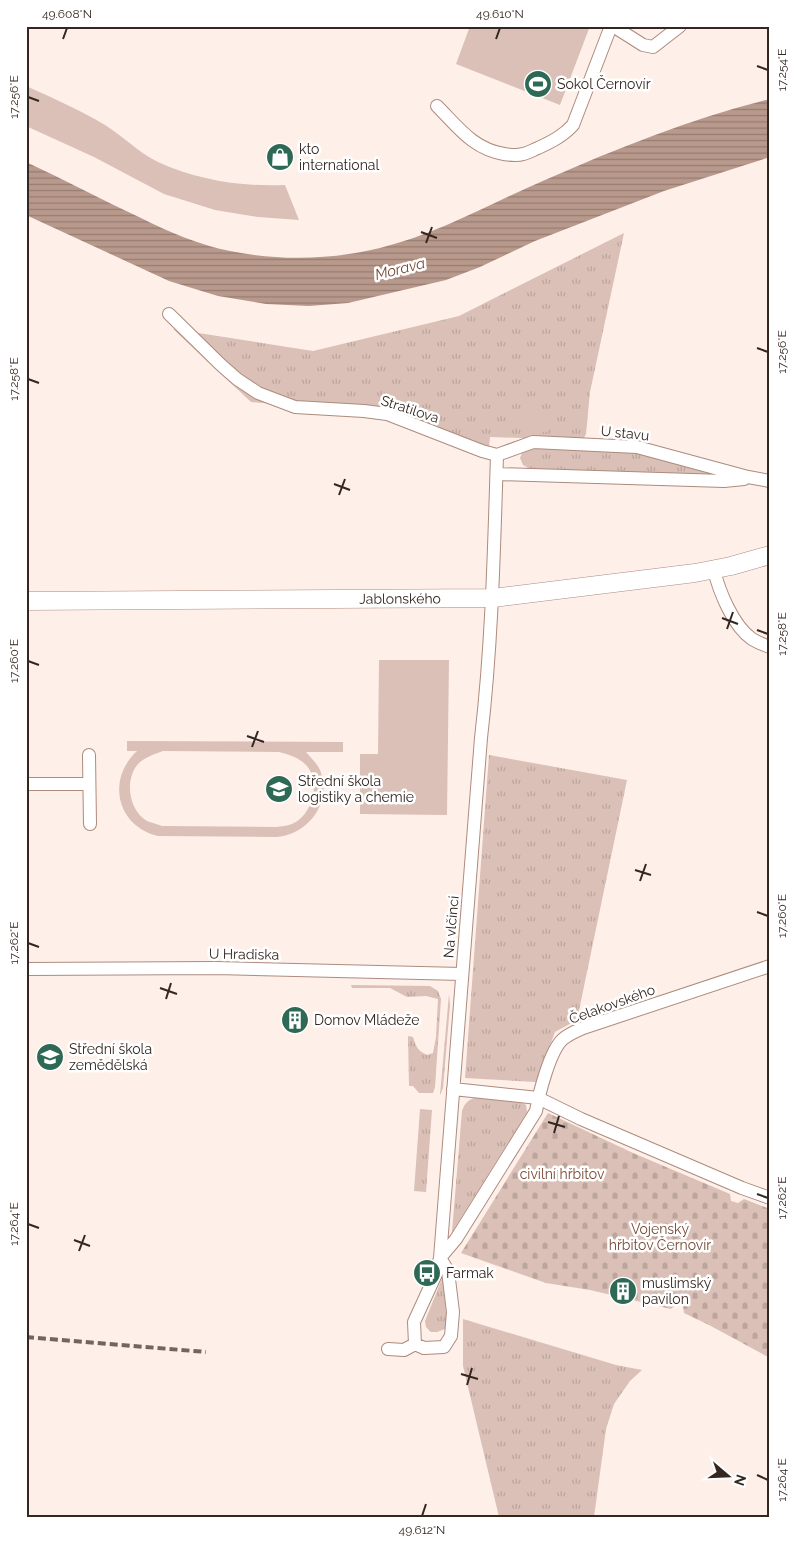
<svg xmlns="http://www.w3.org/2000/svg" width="796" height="1543" font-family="Raleway,sans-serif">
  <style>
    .grass { fill: url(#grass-tufts) }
    .cemetery { fill: url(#cemetery-stones) }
    .green { fill: #dac0b6; fill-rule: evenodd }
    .water { fill: url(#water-rules) }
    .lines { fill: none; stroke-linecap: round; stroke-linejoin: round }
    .street-casing { stroke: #ad8b7d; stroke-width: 14 }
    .secondary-casing { stroke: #ad8b7d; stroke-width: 19 }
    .street { stroke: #fff; stroke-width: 12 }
    .secondary { stroke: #fff; stroke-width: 18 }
    .rail { stroke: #72645f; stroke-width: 4; stroke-dasharray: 8 4; stroke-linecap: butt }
    .ticks { fill: none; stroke: #342621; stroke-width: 2 }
    .labels { text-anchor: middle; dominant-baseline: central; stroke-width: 5; stroke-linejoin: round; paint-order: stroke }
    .poi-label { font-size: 14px; fill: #342621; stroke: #fff; text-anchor: start }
    .street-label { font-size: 14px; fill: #342621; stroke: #fff }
    .park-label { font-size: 14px; fill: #784935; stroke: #fff }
    .water-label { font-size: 15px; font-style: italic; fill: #784935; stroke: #fff }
    .neatline { fill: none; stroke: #342621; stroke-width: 2 }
    .ticks-label { font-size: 12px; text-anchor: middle; fill: #342621 }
  </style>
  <defs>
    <pattern id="grass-tufts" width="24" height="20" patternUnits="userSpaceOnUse" patternTransform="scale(1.25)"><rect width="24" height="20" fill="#dac0b6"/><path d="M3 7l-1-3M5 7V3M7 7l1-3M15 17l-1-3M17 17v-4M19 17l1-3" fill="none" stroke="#bca59c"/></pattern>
    <pattern id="cemetery-stones" width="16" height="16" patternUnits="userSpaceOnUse" patternTransform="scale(1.25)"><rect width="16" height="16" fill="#dac0b6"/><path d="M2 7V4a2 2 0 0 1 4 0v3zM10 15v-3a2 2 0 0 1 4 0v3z" fill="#bca59c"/></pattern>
    <pattern id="water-rules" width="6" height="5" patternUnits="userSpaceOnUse" patternTransform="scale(1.25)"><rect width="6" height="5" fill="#b8998c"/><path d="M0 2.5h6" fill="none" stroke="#967d72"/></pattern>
  </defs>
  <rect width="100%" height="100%" fill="#feefe9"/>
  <!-- grass -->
  <path class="grass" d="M 624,233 L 590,392 L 586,434 L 584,438 L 580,440 L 490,437 L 489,447 L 383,413 L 251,402 L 173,329 L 313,351 L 459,316 Z
    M 528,447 L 638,451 L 714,473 L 714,476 L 532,470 L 523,465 L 520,458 L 523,451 Z
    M 489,755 L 627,780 L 577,1020 L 555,1032 L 536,1082 L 465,1078 Z
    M 351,985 L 430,986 L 438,991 L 441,999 L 435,1087 L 433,1093 L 419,1093 L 413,1086 L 409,1086 L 408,1036 L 413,1037 C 416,1047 418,1051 427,1055 L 433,1053 L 436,1037 L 438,999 L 426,996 L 407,997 L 390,988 L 352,988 Z
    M 449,994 L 450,1005 L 443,1088 L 440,1095 Z
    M 478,1097 L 520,1101 L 526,1105 L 527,1112 L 452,1232 L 462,1111 C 465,1102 469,1099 478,1097 Z
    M 420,1109 L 432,1110 L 426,1192 L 414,1191 Z
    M 443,1276 L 447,1325 L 445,1329 L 437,1332 L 431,1332 L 426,1327 L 425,1321 Z
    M 463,1319 L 616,1365 L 642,1370 L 630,1381 L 614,1404 L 606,1429 L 594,1517 L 499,1517 L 463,1366 Z"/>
  <!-- cemetery -->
  <path class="cemetery" d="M 548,1113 L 633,1153 L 730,1194 L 731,1201 L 738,1203 L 744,1199 L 770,1209 L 770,1358 L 709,1325 L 684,1313 L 683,1306 L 676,1304 L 671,1309 L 590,1290 L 546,1283 L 461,1253 Z"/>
  <!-- green -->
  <path class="green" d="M 470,26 L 590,26 L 560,105 L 456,64 Z
    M 26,86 C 53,98 80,110 105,125 C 123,136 139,153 158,162 C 197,180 242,187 285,185 L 299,220 L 258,217 L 215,210 L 164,194 L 94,157 L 26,126 Z
    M 522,413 L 549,413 L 548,432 L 521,432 Z
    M 379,660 L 449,660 L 447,815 L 360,814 L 360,754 L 378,754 Z
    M 127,741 L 343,742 L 343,752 L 306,752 C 310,757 317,763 320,770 C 333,802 308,835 276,837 L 158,836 C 117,826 106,780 137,751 L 127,751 ZM 163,751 L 279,752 C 290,755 300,758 307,766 C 321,783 312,816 292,824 C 287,826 281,826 276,827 L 162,826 C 158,824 151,823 147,821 C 129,811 124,780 138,764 C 144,758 154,754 163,751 Z"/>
  <!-- water -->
  <path class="water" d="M 770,99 L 770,157 L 664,191 L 535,241 L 480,267 L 446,280 L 348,303 L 309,306 L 266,304 L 218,296 L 169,281 L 26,215 L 26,162 C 65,180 102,200 141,218 C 169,232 199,245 230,251 C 279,261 331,260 380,248 C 438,234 491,203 545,180 C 618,148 693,118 770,99 Z"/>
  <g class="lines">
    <!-- street casing -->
    <g class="street-casing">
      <path id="street" d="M 613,26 L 643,45 L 653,47 L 680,26
        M 437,106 C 458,127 473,149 504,154 C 510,155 517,156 523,154 C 528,153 533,150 538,148 C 551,142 563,136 573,125 L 611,26
        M 169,314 L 221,365 L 237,379 L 258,393 L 295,407 L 364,411 L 387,414 L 482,451 L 497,455
        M 497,455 L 533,442 L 637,447 L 748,477 L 770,481
        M 497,474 L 724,481 L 744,479
        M 714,570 C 719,591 733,626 752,639 C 757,642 764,645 770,647
        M 89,755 L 90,824
        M 26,784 L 89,784
        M 26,969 L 216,968 L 462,974
        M 453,1089 L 538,1098 L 581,1119 L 742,1188 L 770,1198
        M 440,1258 L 448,1271 L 453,1312 L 451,1336 L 444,1347 L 424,1348 L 415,1344 L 414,1322 L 436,1274 L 440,1258 L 481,738 C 492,644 494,550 497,455
        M 440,1258 L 456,1239 L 536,1111 C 539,1094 550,1050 563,1039 C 569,1034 576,1031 583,1028 L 770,966
        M 388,1349 L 404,1350 L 415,1344"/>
    </g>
    <!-- secondary casing -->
    <g class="secondary-casing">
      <g id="secondary">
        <path id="s1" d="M 26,601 L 493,598 L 695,573 L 731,566 L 770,555"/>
      </g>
    </g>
    <!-- street -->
    <use href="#street" class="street"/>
    <!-- secondary -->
    <use href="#secondary" class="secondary"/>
    <!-- rail -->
    <path class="rail" d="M 26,1337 L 206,1352"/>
  </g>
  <!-- ticks -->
  <path class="ticks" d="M 63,39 L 67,28M 496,39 L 500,28M 757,66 L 768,70M 28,97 L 39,101M 421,232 L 437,238M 426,243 L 432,227M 757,348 L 768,352M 28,379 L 39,383M 334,484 L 350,490M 339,495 L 345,479M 722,618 L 738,624M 727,629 L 733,612M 757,630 L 768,634M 28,661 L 39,665M 247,736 L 264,742M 252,747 L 258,731M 635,870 L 651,875M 640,881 L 646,864M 757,912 L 768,916M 28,943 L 39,947M 160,988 L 177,994M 166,999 L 171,983M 548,1122 L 565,1127M 554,1133 L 559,1116M 757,1194 L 768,1198M 28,1224 L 39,1228M 74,1240 L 90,1246M 79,1251 L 85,1235M 461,1374 L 478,1379M 467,1385 L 472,1368M 757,1475 L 768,1480M 422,1516 L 426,1504"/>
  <!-- icons -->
  <defs>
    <g id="stadium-disc" transform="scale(1.4375)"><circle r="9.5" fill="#2d6954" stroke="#fff"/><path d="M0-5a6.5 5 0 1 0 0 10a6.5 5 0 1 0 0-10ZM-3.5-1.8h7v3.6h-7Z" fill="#fff"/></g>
    <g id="shop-disc" transform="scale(1.4375)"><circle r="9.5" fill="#2d6954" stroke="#fff"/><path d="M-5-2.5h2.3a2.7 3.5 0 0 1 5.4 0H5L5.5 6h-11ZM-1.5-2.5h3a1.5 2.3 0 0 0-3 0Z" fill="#fff"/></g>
    <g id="school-disc" transform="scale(1.4375)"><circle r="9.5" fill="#2d6954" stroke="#fff"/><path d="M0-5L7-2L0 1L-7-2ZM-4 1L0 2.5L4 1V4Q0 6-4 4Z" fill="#fff"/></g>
    <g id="building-disc" transform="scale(1.4375)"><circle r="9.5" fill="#2d6954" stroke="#fff"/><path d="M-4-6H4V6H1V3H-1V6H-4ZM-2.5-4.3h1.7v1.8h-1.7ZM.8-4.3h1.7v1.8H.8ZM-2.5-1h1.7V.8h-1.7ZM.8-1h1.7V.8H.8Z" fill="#fff"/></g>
    <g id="bus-disc" transform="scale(1.4375)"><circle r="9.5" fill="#2d6954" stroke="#fff"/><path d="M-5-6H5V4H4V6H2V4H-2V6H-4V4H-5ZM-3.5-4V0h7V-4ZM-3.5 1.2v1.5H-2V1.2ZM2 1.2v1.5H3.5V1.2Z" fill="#fff"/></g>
  </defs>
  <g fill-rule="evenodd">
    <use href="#stadium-disc" x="538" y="84"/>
    <use href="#shop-disc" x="280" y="157"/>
    <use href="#school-disc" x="279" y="789"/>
    <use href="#building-disc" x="295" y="1020"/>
    <use href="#school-disc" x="50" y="1057"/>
    <use href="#bus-disc" x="427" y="1273"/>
    <use href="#building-disc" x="623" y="1291"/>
  </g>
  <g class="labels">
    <!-- poi labels -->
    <g class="poi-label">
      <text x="557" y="84">Sokol Černovír</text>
      <text x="299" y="149">kto<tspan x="299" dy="16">international</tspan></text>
      <text x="298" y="781">Střední škola<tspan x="298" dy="16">logistiky a chemie</tspan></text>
      <text x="314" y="1020">Domov Mládeže</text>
      <text x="69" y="1049">Střední škola<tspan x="69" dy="16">zemědělská</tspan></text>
      <text x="446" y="1273">Farmak</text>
      <text x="642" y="1283">muslimský<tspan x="642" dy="16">pavilon</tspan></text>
    </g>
    <!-- street labels -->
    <g class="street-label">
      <text transform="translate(410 409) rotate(18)">Stratilova</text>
      <text transform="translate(625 433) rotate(6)">U stavu</text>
      <text stroke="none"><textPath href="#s1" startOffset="374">Jablonského</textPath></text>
      <text transform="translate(451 927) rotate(-85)">Na vlčinci</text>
      <text transform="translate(244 954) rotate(1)">U Hradiska</text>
      <text transform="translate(612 1004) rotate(-20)">Čelakovského</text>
    </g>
    <!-- park labels -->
    <g class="park-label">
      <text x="562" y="1174">civilní hřbitov</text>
      <text x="660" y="1229">Vojenský<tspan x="660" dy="16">hřbitov Černovír</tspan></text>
    </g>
    <!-- water labels -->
    <g class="water-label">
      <text transform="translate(400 269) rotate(-14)">Morava</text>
    </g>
  </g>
  <!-- border -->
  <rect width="796" height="1543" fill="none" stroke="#ffffff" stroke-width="55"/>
  <!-- north arrow -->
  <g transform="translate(728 1476) rotate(109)" stroke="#ffffff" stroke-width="4" paint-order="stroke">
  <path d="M0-4L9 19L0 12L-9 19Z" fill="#342621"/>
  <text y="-8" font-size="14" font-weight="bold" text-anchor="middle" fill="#342621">N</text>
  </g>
  <rect x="28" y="28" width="740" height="1488" class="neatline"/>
  <g class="ticks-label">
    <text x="67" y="18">49.608°N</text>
    <text x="500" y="18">49.610°N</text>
    <text transform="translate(782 70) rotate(-90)" y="4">17.254°E</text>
    <text transform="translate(14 97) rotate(-90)" y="4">17.256°E</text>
    <text transform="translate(782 352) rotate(-90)" y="4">17.256°E</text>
    <text transform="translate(14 379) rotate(-90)" y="4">17.258°E</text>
    <text transform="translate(782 634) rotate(-90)" y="4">17.258°E</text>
    <text transform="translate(14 661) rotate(-90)" y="4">17.260°E</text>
    <text transform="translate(782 916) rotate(-90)" y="4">17.260°E</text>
    <text transform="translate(14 943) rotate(-90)" y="4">17.262°E</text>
    <text transform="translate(782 1198) rotate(-90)" y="4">17.262°E</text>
    <text transform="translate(14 1224) rotate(-90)" y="4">17.264°E</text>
    <text transform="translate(782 1480) rotate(-90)" y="4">17.264°E</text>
    <text x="422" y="1534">49.612°N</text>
  </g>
</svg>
